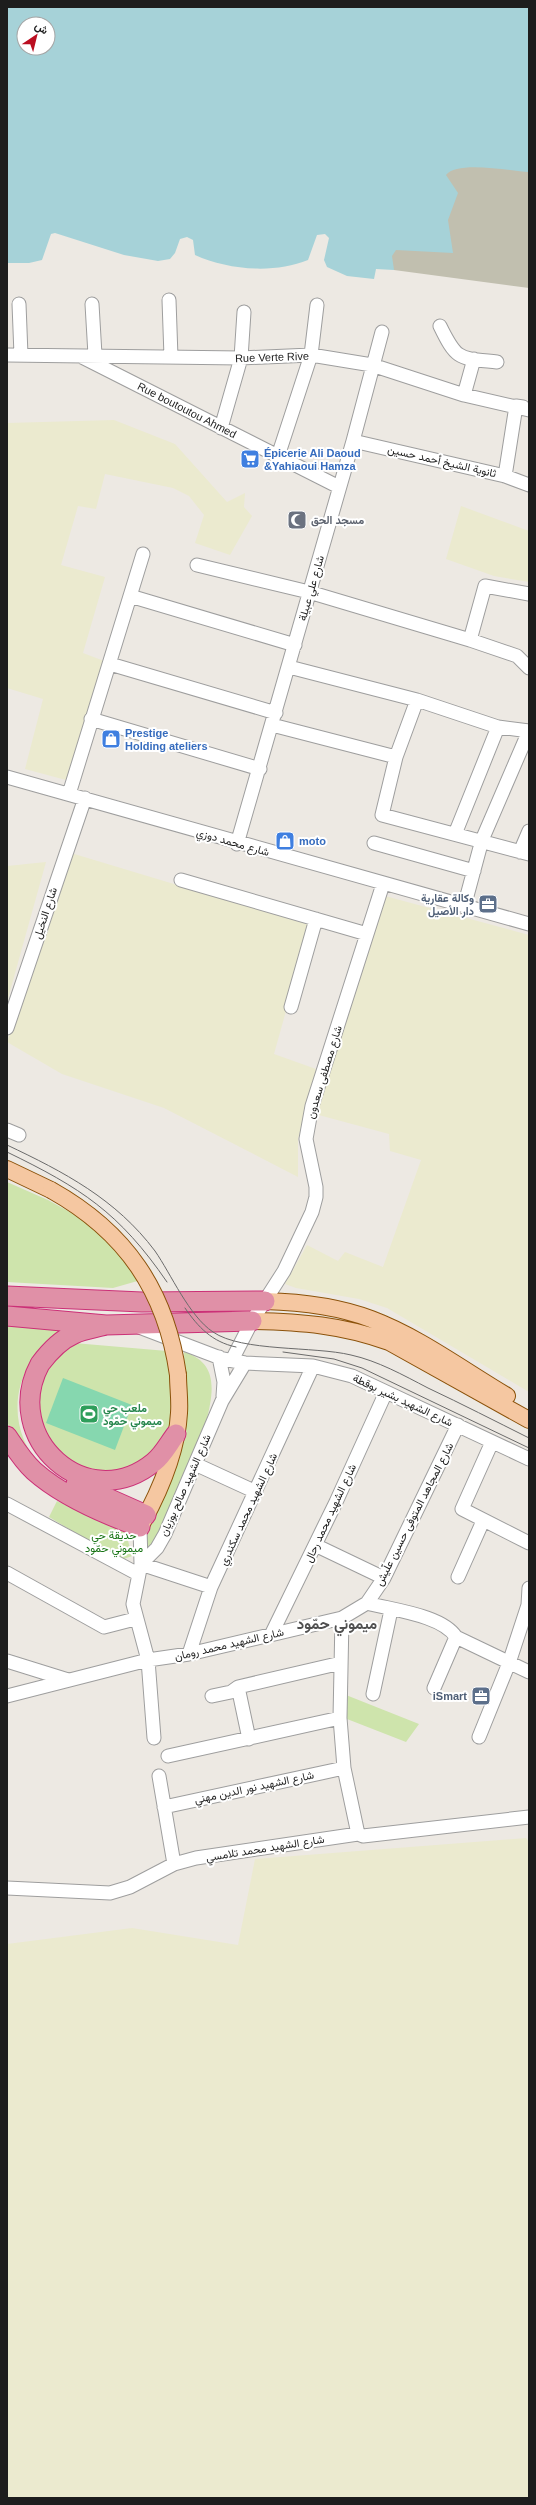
<svg xmlns="http://www.w3.org/2000/svg" width="536" height="2505" font-family="Helvetica,Vazirmatn,sans-serif">
  <style>
    .construction { fill: #c1bfaf }
    .farmland { fill: #ebeacf }
    .grass { fill: #cee4ac }
    .pitch { fill: #86d7af }
    .water { fill: #a6d2d8; fill-rule: evenodd }
    .lines { fill: none; stroke-linecap: round; stroke-linejoin: round }
    .minor-casing { stroke: #9e9e9e; stroke-width: 15 }
    .major-casing { stroke: #8b520a; stroke-width: 18 }
    .highway-casing { stroke: #cb3077; stroke-width: 21 }
    .minor { stroke: #fff; stroke-width: 13 }
    .major { stroke: #f5c7a1; stroke-width: 16 }
    .highway { stroke: #e090a7; stroke-width: 19 }
    .tram { stroke: #6b6b6b; stroke-width: 1 }
    .major-bridge-casing { stroke: #8b520a; stroke-width: 18; stroke-linecap: butt }
    .major-bridge { stroke: #f5c7a1; stroke-width: 16 }
    .labels { text-anchor: middle; dominant-baseline: central; stroke-width: 4; stroke-linejoin: round; paint-order: stroke }
    .street-label { font-size: 11px; fill: #1d1d1d; stroke: #fff }
    .shop-label { font-size: 11px; font-weight: bold; fill: #366cbe; stroke: #fff; text-anchor: start }
    .worship-label { font-size: 11px; font-weight: bold; fill: #5b616d; stroke: #fff; text-anchor: start }
    .service-label { font-size: 11px; font-weight: bold; fill: #4e5e75; stroke: #fff; text-anchor: end }
    .leisure-label { font-size: 11px; font-weight: bold; fill: #27864d; stroke: #fff; text-anchor: start }
    .park-label { font-size: 11px; fill: #167313; stroke: #fff }
    .district-label { font-size: 15px; font-weight: bold; fill: #505050; stroke: #fff }
  </style>
  <rect width="100%" height="100%" fill="#ede9e3"/>
  <!-- construction -->
  <path class="construction" d="M 529,122 L 529,288 L 394,270 L 357,242 L 234,192 Z"/>
  <!-- farmland -->
  <path class="farmland" d="M 114,420 L 175,444 L 227,502 L 245,493 L 244,507 L 252,516 L 230,555 L 195,543 L 204,515 L 189,496 L 173,488 L 105,474 L 96,509 L 78,506 L 61,565 L 105,577 L 83,653 L 104,661 L 66,780 L 25,769 L 43,699 L 7,688 L 7,423 Z
    M 461,506 L 529,531 L 529,582 L 494,576 L 446,559 Z
    M 71,853 L 310,925 L 274,1054 L 316,1069 L 298,1139 L 298,1177 L 164,1108 L 62,1074 L 7,1042 Z
    M 46,862 L 7,1002 L 7,866 Z
    M 385,896 L 529,935 L 529,1392 L 387,1308 L 359,1299 L 296,1288 L 285,1284 L 307,1245 L 338,1261 L 345,1252 L 383,1267 L 421,1160 L 390,1151 L 389,1134 L 315,1114 Z
    M 526,1838 L 529,1842 L 529,2498 L 7,2498 L 7,1944 L 132,1928 L 238,1945 L 255,1859 Z"/>
  <!-- grass -->
  <path class="grass" d="M 7,1182 L 48,1200 L 95,1226 L 141,1280 L 113,1288 L 7,1282 Z
    M 7,1326 L 67,1329 C 13,1357 0,1426 44,1469 C 66,1489 100,1500 127,1513 L 125,1517 L 53,1481 L 28,1459 L 7,1422 Z
    M 74,1343 L 167,1351 C 172,1387 182,1433 148,1460 C 140,1466 108,1474 97,1478 L 36,1440 L 39,1371 Z
    M 184,1352 C 220,1363 213,1394 206,1423 L 156,1540 L 147,1548 L 144,1539 L 186,1394 Z
    M 57,1501 L 126,1533 L 132,1556 L 121,1560 L 49,1517 Z
    M 346,1695 L 419,1724 L 406,1742 L 347,1719 Z"/>
  <!-- pitch -->
  <path class="pitch" d="M 63,1378 L 132,1405 L 115,1450 L 46,1423 Z"/>
  <!-- water -->
  <path class="water" d="M 7,7 L 529,7 L 529,172 C 510,171 457,160 446,175 L 458,193 L 448,220 L 453,253 L 396,250 L 392,256 L 394,270 L 376,269 L 374,279 L 347,276 L 327,267 L 324,260 L 329,238 L 325,234 L 317,235 L 308,260 C 274,274 228,270 195,255 L 193,240 L 187,237 L 180,239 L 175,253 L 170,259 L 158,261 L 124,255 L 55,233 L 51,234 L 42,260 L 29,263 L 7,263 ZM 24,24 L 48,24 L 48,48 L 24,48 Z"/>
  <g class="lines">
    <!-- minor casing -->
    <g class="minor-casing">
      <path id="minor" d="M 169,300 L 171,357
        M 19,304 L 21,355
        M 92,304 L 95,355
        M 440,326 C 457,361 459,358 497,362
        M 7,355 L 241,358 L 311,355 L 372,365 L 464,395 L 529,410
        M 82,357 L 339,487
        M 464,395 L 474,359
        M 221,428 L 241,358 L 244,312
        M 353,441 L 505,476 L 529,485
        M 278,456 L 311,355 L 317,305
        M 505,476 L 516,406 L 523,407
        M 197,565 L 309,592 L 470,640
        M 529,594 L 485,586 L 470,640 L 517,656 L 529,668
        M 130,596 L 295,645
        M 110,664 L 276,713
        M 289,667 L 417,700 L 498,727 L 529,731
        M 417,700 L 396,757 L 382,815 L 529,854
        M 91,719 L 260,769
        M 272,725 L 396,757
        M 7,777 L 529,924
        M 69,794 L 143,554
        M 455,834 L 498,727
        M 374,843 L 474,871
        M 237,844 L 353,441 L 382,332
        M 520,852 L 529,831
        M 181,880 L 367,934
        M 464,907 L 482,840 L 529,731
        M 291,1007 L 316,919
        M 7,1028 L 85,798
        M 7,1130 L 19,1135
        M 139,1327 L 223,1359 L 245,1363 L 313,1366 L 352,1376 L 529,1459
        M 219,1357 L 224,1382 L 223,1396
        M 232,1360 L 252,1321 L 284,1271 L 312,1212 L 316,1197 L 316,1187 L 306,1139 L 312,1106 L 383,884
        M 492,1442 L 462,1509 L 529,1543
        M 195,1464 L 256,1492
        M 7,1504 L 138,1574
        M 140,1527 L 141,1564 L 133,1604 L 148,1660 L 154,1738
        M 315,1545 L 384,1578
        M 7,1573 L 104,1627 L 135,1619
        M 458,1577 L 483,1521
        M 211,1587 L 141,1564 L 157,1548 L 165,1534 L 222,1401 L 245,1363
        M 367,1603 L 384,1578 L 458,1425
        M 342,1618 L 340,1718 L 344,1768 L 358,1834
        M 272,1633 L 336,1502 L 386,1392
        M 189,1654 L 211,1587 L 313,1366
        M 7,1661 L 68,1680
        M 238,1687 L 249,1739
        M 434,1688 L 456,1637
        M 373,1694 L 391,1610
        M 7,1696 L 148,1660 L 189,1654 L 342,1618 L 367,1603 C 392,1610 442,1615 456,1637 L 529,1672
        M 212,1696 L 231,1692 L 238,1687 L 341,1663
        M 479,1737 L 509,1663 L 528,1605 L 529,1588
        M 168,1756 L 340,1718
        M 159,1776 L 174,1864
        M 164,1807 L 344,1768
        M 7,1888 L 110,1893 L 130,1887 L 174,1864 L 196,1858 L 358,1834 L 363,1836 L 529,1817"/>
    </g>
    <!-- major casing -->
    <g class="major-casing">
      <path id="major" d="M 7,1169 L 51,1190
        M 265,1301 C 301,1302 337,1306 371,1319 C 419,1337 463,1370 507,1396
        M 252,1321 C 302,1322 342,1325 389,1342 L 529,1420
        M 140,1527 C 159,1493 177,1452 179,1413 C 180,1400 178,1388 178,1375"/>
    </g>
    <!-- highway casing -->
    <g class="highway-casing">
      <path id="highway" d="M 7,1296 L 142,1302 L 265,1301
        M 7,1316 L 106,1325 L 252,1321
        M 106,1325 C 96,1328 84,1329 74,1334 C 60,1340 49,1352 40,1364 C 0,1438 87,1517 154,1462 C 163,1455 169,1443 176,1434
        M 7,1436 C 15,1448 23,1461 34,1471 C 62,1496 104,1514 140,1527
        M 76,1484 L 146,1515"/>
    </g>
    <!-- minor -->
    <use href="#minor" class="minor"/>
    <!-- major -->
    <use href="#major" class="major"/>
    <!-- highway -->
    <use href="#highway" class="highway"/>
    <!-- tram -->
    <path class="tram" d="M 7,1145 C 64,1172 116,1199 155,1251 C 171,1274 189,1316 213,1332 C 242,1352 314,1346 351,1355 C 378,1361 403,1375 428,1388 C 462,1404 495,1421 529,1438
      M 7,1152 C 81,1188 119,1212 167,1282
      M 185,1308 C 198,1327 212,1342 236,1347
      M 283,1352 L 334,1359 L 362,1368 L 529,1448"/>
    <!-- major-bridge casing -->
    <g class="major-bridge-casing">
      <path id="major-bridge" d="M 51,1190 C 126,1232 166,1291 178,1375"/>
    </g>
    <!-- major-bridge -->
    <use href="#major-bridge" class="major-bridge"/>
  </g>
  <!-- icons -->
  <defs>
    <g id="supermarket-square" transform="scale(1)"><rect x="-9" y="-9" width="18" height="18" rx="4" fill="#3f7fe0" stroke="#fff"/><path d="M-6-5.5h2.5l.6 2H6L4.5 2H-2.5L-4.4-4H-6ZM-1.5 3.2a1.3 1.3 0 1 0 .1 0ZM3 3.2a1.3 1.3 0 1 0 .1 0Z" fill="#fff"/></g>
    <g id="mosque-square" transform="scale(1)"><rect x="-9" y="-9" width="18" height="18" rx="4" fill="#6b7280" stroke="#fff"/><path d="M3.5-4.9A6 6 0 1 0 3.5 4.9A5 5 0 1 1 3.5-4.9Z" fill="#fff"/></g>
    <g id="shop-square" transform="scale(1)"><rect x="-9" y="-9" width="18" height="18" rx="4" fill="#3f7fe0" stroke="#fff"/><path d="M-5-2.5h2.3a2.7 3.5 0 0 1 5.4 0H5L5.5 6h-11ZM-1.5-2.5h3a1.5 2.3 0 0 0-3 0Z" fill="#fff"/></g>
    <g id="office-square" transform="scale(1)"><rect x="-9" y="-9" width="18" height="18" rx="4" fill="#5c6f8a" stroke="#fff"/><path d="M-6-3h4V-5.5h4V-3h4V5H-6ZM-1-4.5V-3h2v-1.5ZM-6 0V1H6V0Z" fill="#fff"/></g>
    <g id="stadium-square" transform="scale(1)"><rect x="-9" y="-9" width="18" height="18" rx="4" fill="#2e9e5b" stroke="#fff"/><path d="M0-5a6.5 5 0 1 0 0 10a6.5 5 0 1 0 0-10ZM-3.5-1.8h7v3.6h-7Z" fill="#fff"/></g>
  </defs>
  <g fill-rule="evenodd">
    <use href="#supermarket-square" x="250" y="459"/>
    <use href="#mosque-square" x="297" y="520"/>
    <use href="#shop-square" x="111" y="739"/>
    <use href="#shop-square" x="285" y="841"/>
    <use href="#office-square" x="488" y="904"/>
    <use href="#stadium-square" x="89" y="1414"/>
    <use href="#office-square" x="481" y="1696"/>
  </g>
  <g class="labels">
    <!-- street labels -->
    <g class="street-label">
      <text transform="translate(272 357) rotate(-2)">Rue Verte Rive</text>
      <text transform="translate(187 410) rotate(27)">Rue boutoutou Ahmed</text>
      <text transform="translate(442 461) rotate(13)">ثانوية الشيخ أحمد حسين</text>
      <text transform="translate(311 588) rotate(-74)">شارع علي عبيلة</text>
      <text transform="translate(233 842) rotate(16)">شارع محمد دوزي</text>
      <text transform="translate(45 913) rotate(-72)">شارع النخيل</text>
      <text transform="translate(324 1072) rotate(-73)">شارع مصطفى سعدون</text>
      <text transform="translate(403 1400) rotate(25)">شارع الشهيد بشير بوقطة</text>
      <text transform="translate(185 1485) rotate(-66)">شارع الشهيد صالح بوزيان</text>
      <text transform="translate(248 1509) rotate(-65)">شارع الشهيد محمد سكندري</text>
      <text transform="translate(330 1513) rotate(-65)">شارع الشهيد محمد رحال</text>
      <text transform="translate(414 1514) rotate(-63)">شارع المجاهد المتوفى حسين علّيش</text>
      <text transform="translate(229 1644) rotate(-13)">شارع الشهيد محمد رومان</text>
      <text transform="translate(254 1787) rotate(-12)">شارع الشهيد نور الدين مهني</text>
      <text transform="translate(265 1848) rotate(-9)">شارع الشهيد محمد تلامسي</text>
    </g>
    <!-- shop labels -->
    <g class="shop-label">
      <text x="264" y="453">Épicerie Ali Daoud<tspan x="264" dy="13">&amp;Yahiaoui Hamza</tspan></text>
      <text x="125" y="733">Prestige<tspan x="125" dy="13">Holding ateliers</tspan></text>
      <text x="299" y="841">moto</text>
    </g>
    <!-- worship labels -->
    <g class="worship-label">
      <text x="311" y="520">مسجد الحق</text>
    </g>
    <!-- service labels -->
    <g class="service-label">
      <text x="474" y="898">وكالة عقارية<tspan x="474" dy="13">دار الأصيل</tspan></text>
      <text x="467" y="1696">iSmart</text>
    </g>
    <!-- leisure labels -->
    <g class="leisure-label">
      <text x="103" y="1408">ملعب حي<tspan x="103" dy="13">ميموني حمّود</tspan></text>
    </g>
    <!-- park labels -->
    <g class="park-label">
      <text x="114" y="1535">حديقة حي<tspan x="114" dy="13">ميموني حمّود</tspan></text>
    </g>
    <!-- district labels -->
    <g class="district-label">
      <text x="337" y="1623">ميموني حمّود</text>
    </g>
  </g>
  <!-- border -->
  <rect width="536" height="2505" fill="none" stroke="#1d1d1d" stroke-width="16"/>
  <!-- north arrow -->
  <g transform="translate(36 36) rotate(35)"><circle r="19" fill="#ffffff" stroke="#a5a5a5"/>
  <path d="M0-3L7 15L0 10L-7 15Z" fill="#bb0e21"/>
  <text y="-6" font-size="11" font-weight="bold" text-anchor="middle" fill="#1d1d1d">ش</text>
  </g>
</svg>
